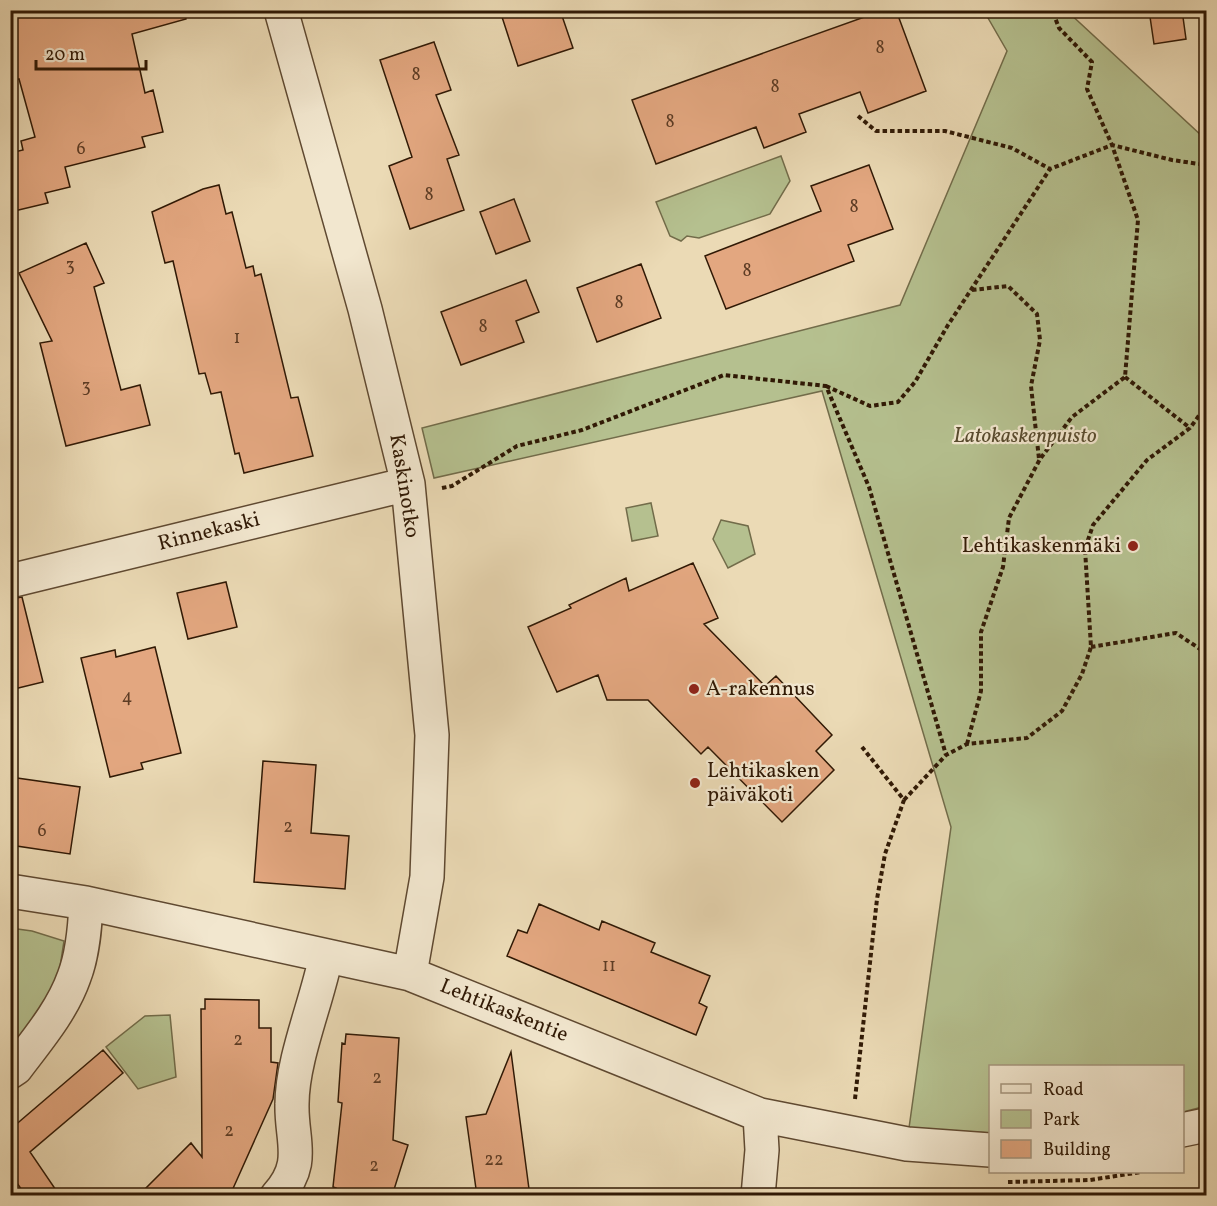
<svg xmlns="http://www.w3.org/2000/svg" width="1217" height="1206" font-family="Vollkorn,serif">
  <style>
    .green { fill: #b5c08f; stroke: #726c4a; stroke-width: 1.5 }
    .building { fill: #e3a780; stroke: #301905; stroke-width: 1.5 }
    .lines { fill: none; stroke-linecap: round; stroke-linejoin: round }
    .minor-casing { stroke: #5f4931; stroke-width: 36 }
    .path { stroke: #301905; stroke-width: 4; stroke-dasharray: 4.5 3; stroke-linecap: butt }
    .minor { stroke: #f2e7cf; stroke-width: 33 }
    .poi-dot { fill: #8f2418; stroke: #f2e7cf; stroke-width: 2 }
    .labels { text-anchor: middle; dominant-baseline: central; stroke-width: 4.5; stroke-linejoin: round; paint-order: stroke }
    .number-label { font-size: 18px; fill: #5d3c24 }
    .park-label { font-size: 21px; font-style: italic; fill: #584b2e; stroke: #f2e7cf }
    .street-label { font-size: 21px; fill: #301905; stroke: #f2e7cf }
    .poi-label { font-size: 21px; fill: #301905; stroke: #f2e7cf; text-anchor: start }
  </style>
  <rect width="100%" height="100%" fill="#ebdab5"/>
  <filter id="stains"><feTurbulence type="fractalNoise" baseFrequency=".00333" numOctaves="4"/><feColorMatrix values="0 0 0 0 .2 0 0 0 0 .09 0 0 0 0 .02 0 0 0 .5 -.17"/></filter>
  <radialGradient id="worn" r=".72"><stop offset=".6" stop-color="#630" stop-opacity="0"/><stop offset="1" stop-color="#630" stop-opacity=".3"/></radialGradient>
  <!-- green -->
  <path class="green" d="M 984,11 L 1067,11 L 1202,136 L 1206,137 L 1206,1106 L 1183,1112 L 1182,1066 L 990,1066 L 990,1133 L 909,1128 L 951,827 L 822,391 L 434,478 L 422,428 L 900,305 L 1007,51 Z
    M 781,156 L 790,181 L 770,214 L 699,238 L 687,236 L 681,241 L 670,236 L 656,202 Z
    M 651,503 L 658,536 L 632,541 L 626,508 Z
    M 721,520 L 748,526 L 755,554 L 728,568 L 713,539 Z
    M 10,928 L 32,931 L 64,941 L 59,973 L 42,1017 L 10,1054 Z
    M 170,1015 L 176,1077 L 138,1089 L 106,1047 L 145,1016 Z"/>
  <!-- building -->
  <path class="building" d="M 10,10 L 185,10 L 186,19 L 132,34 L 145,93 L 153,90 L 163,132 L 142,137 L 145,147 L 65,167 L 70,187 L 45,193 L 48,203 L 10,212 L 10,153 L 23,150 L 21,141 L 35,137 L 19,79 L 10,81 Z
    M 521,10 L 560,10 L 573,48 L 518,66 L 502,17 Z
    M 884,10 L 896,10 L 926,91 L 868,113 L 860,92 L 799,114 L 806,132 L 764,148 L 756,127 L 656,164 L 632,100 Z
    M 1149,10 L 1182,10 L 1186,39 L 1154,44 Z
    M 434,42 L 451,90 L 436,95 L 459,155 L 447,159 L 464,210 L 410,229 L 389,166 L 412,157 L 380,60 Z
    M 869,165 L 893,229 L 848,245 L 854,261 L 726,309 L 705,256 L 821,211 L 811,186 Z
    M 219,185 L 226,214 L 232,212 L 246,268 L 253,266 L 255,276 L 261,274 L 291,398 L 298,397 L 313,456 L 244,473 L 239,453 L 235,454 L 221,392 L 211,394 L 205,373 L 199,374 L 173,261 L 165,263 L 152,212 L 203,189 Z
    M 514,199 L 530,241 L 496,254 L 480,212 Z
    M 86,243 L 104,283 L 94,287 L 121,390 L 140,385 L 150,425 L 66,446 L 40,343 L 52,341 L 19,273 Z
    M 641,264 L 661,318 L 597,342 L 577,288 Z
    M 526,280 L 539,312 L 516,321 L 524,342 L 461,365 L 441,312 Z
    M 693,563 L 718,618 L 704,624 L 765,686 L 776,676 L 832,735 L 816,751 L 834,770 L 782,822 L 708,747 L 701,754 L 648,700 L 607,700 L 598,675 L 557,692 L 528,627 L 571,608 L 569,605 L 626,578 L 629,591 Z
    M 226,582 L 237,627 L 188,639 L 177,593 Z
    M 22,597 L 43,682 L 10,690 L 10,599 Z
    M 155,647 L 181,753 L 141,763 L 143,769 L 110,777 L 81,658 L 115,650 L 116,657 Z
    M 263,761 L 316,765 L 311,833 L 349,836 L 345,889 L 254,882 Z
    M 10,777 L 80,787 L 70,854 L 10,845 Z
    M 539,904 L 599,930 L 602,921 L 655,943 L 651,952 L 710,976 L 699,1003 L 707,1007 L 696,1035 L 507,956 L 518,930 L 527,933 Z
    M 205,999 L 259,1000 L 259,1028 L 271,1028 L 271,1062 L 278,1063 L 273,1099 L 231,1193 L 234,1196 L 138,1196 L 191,1143 L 202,1157 L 201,1009 L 205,1009 Z
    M 346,1034 L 399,1038 L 393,1140 L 408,1145 L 392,1196 L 333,1196 L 336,1188 L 333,1187 L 342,1103 L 338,1102 L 342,1043 L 345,1044 Z
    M 103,1050 L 123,1073 L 30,1152 L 60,1196 L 26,1196 L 10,1173 L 10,1124 L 13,1127 Z
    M 511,1052 L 529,1189 L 477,1196 L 466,1117 L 486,1114 Z"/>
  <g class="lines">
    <!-- minor casing -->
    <g class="minor-casing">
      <path id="minor" d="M 281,10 L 365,309 L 408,484 L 432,735 L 427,877 L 410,974
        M 10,581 L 408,484
        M 10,891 L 86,903 L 410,974 L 760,1115 L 907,1144 L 990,1150
        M 10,1072 L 16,1068 C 37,1040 62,1011 74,977 C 83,954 85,927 86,903
        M 1182,1130 L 1206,1125
        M 277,1196 C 307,1163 291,1141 292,1104 C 292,1059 317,1002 326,956
        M 758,1196 L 762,1150 L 760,1115"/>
    </g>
    <!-- path -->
    <path class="path" d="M 858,116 L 876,131 L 945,131 L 1012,148 L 1050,169
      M 972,290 L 1008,286 L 1037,314 L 1040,340 L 1031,386 L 1039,459
      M 1125,377 L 1190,428
      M 826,386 L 870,406 L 898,402 L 915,382 L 948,325 L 1050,169 L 1112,145 L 1172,160 L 1206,165
      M 442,488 L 452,486 L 517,446 L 582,430 L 724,375 L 826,386 L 869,487 L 946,755
      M 1091,647 L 1176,633 L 1206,653
      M 967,744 L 981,691 L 981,632 L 1003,567 L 1009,518 L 1040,459 L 1072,417 L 1125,377 L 1138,220 L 1112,145 L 1087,89 L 1092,62 L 1059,28 L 1052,10
      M 904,800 L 946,755 L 967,744 L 1027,738 L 1062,711 L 1082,674 L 1091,647 L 1085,549 L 1093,525 L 1147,460 L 1190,428 L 1206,406
      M 855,1099 L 877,899 L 885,854 L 904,800 L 862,747
      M 1008,1182 L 1090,1180 L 1141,1172"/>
    <!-- minor -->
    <use href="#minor" class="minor"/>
  </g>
  <!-- markers -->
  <g class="poi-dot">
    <circle cx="1133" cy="546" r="6"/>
    <circle cx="694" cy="689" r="6"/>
    <circle cx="695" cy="783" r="6"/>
  </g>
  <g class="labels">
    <!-- number labels -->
    <g class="number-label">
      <text x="880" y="48">8</text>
      <text x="416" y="75">8</text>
      <text x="775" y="87">8</text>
      <text x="670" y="122">8</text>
      <text x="81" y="149">6</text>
      <text x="429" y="195">8</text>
      <text x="854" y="207">8</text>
      <text x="70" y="266">3</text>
      <text x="747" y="271">8</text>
      <text x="619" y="303">8</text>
      <text x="483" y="327">8</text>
      <text x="237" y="338">1</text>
      <text x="86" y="387">3</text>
      <text x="127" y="697">4</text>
      <text x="288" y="827">2</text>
      <text x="42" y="831">6</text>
      <text x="609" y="966">11</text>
      <text x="238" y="1040">2</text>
      <text x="377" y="1078">2</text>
      <text x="229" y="1131">2</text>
      <text x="494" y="1160">22</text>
      <text x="374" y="1166">2</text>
    </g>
    <!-- park labels -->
    <g class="park-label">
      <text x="1025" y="436">Latokaskenpuisto</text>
    </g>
    <!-- street labels -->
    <g class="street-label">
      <text transform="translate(404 486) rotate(81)">Kaskinotko</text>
      <text transform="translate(209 532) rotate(-14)">Rinnekaski</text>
      <text transform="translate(504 1011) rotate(22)">Lehtikaskentie</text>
    </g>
    <!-- poi labels -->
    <g class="poi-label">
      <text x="1121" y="546" text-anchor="end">Lehtikaskenmäki</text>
      <text x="706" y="689">A-rakennus</text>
      <text x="707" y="771">Lehtikasken<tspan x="707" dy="24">päiväkoti</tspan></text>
    </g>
  </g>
  <!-- margin -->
  <rect width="1217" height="1206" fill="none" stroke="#ebdab5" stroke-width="36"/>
  <rect x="12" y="12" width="1193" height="1182" fill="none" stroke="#301905" stroke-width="3"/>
  <rect x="18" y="18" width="1181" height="1170" fill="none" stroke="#301905" stroke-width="1.5"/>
  <!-- legend -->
  <rect x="989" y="1065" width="195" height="108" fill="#f2e7cf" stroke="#a4957e" stroke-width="1.5"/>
  <rect x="1001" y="1084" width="30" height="9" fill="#f2e7cf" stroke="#a4957e" stroke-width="1.5"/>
  <text x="1043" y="1095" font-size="18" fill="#301905">Road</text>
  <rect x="1001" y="1110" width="30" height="18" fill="#b5c08f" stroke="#a4957e" stroke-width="1.5"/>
  <text x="1043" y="1125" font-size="18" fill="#301905">Park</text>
  <rect x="1001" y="1140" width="30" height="18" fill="#e3a780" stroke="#a4957e" stroke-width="1.5"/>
  <text x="1043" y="1155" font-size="18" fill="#301905">Building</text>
  <!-- scale -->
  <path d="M36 60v9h110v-9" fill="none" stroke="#301905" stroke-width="3"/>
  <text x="45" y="60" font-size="18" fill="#301905" stroke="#f2e7cf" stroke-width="4.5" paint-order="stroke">20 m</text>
  <rect width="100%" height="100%" filter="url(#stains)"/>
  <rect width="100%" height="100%" fill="url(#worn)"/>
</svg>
